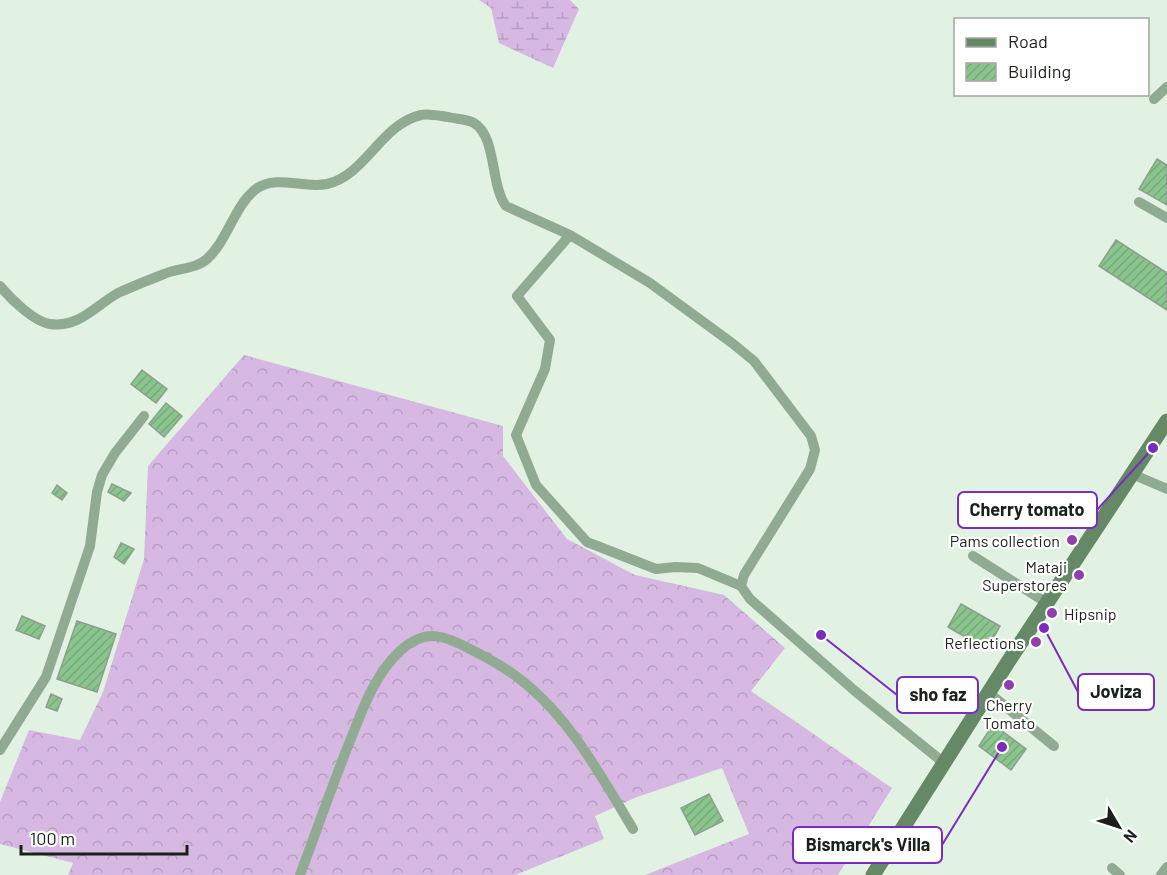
<svg xmlns="http://www.w3.org/2000/svg" width="1167" height="875" font-family="Barlow,sans-serif">
  <style>
    .forest { fill: url(#forest-crowns) }
    .wetland { fill: url(#wetland-marsh) }
    .building { fill: url(#building-hatch); stroke: #8f9e8f; stroke-width: 1.5 }
    .lines { fill: none; stroke-linecap: round; stroke-linejoin: round }
    .minor { stroke: #91aa92; stroke-width: 10 }
    .secondary { stroke: #658967; stroke-width: 15 }
    .poi-dot { fill: #913ead; stroke: #fff; stroke-width: 2 }
    .labels { text-anchor: middle; dominant-baseline: central; stroke-width: 4.5; stroke-linejoin: round; paint-order: stroke }
    .poi-label { font-size: 16px; fill: #1a201a; stroke: #fff; text-anchor: end }
    .leader { fill: none; stroke: #7b2cbf; stroke-width: 2 }
    .callout-dot { fill: #7b2cbf; stroke: #fff; stroke-width: 2 }
    .callout { fill: #fff; stroke: #7b2cbf; stroke-width: 2 }
    .callout-label { font-size: 18px; text-anchor: middle; font-weight: bold; fill: #1a201a }
  </style>
  <defs>
    <pattern id="forest-crowns" width="20" height="18" patternUnits="userSpaceOnUse" patternTransform="scale(1.5)"><rect width="20" height="18" fill="#d6b8e2"/><path d="M2 6a3 3 0 1 1 6 0M12 15a3 3 0 1 1 6 0" fill="none" stroke="#b79ec1"/></pattern>
    <pattern id="wetland-marsh" width="20" height="14" patternUnits="userSpaceOnUse" patternTransform="scale(1.5)"><rect width="20" height="14" fill="#d6b8e2"/><path d="M1 5h8M5 5V1M11 12h8M15 12V8" fill="none" stroke="#b79ec1"/></pattern>
    <pattern id="building-hatch" width="6" height="6" patternUnits="userSpaceOnUse" patternTransform="scale(1.5)"><rect width="6" height="6" fill="#8bc58e"/><path d="M-1 1l2-2M0 6l6-6M5 7l2-2" fill="none" stroke="#77a97a"/></pattern>
  </defs>
  <rect width="100%" height="100%" fill="#e2f2e2"/>
  <!-- forest -->
  <path class="forest" d="M 244,355 L 503,426 L 503,456 L 567,539 L 635,575 L 724,595 L 785,648 L 751,691 L 892,788 L 838,875 L 645,875 L 749,834 L 722,768 L 637,797 L 595,816 L 604,839 L 515,875 L 68,875 L 73,863 L 0,844 L 0,802 L 29,730 L 80,740 L 103,692 L 144,559 L 148,466 Z"/>
  <!-- wetland -->
  <path class="wetland" d="M 479,0 L 570,0 L 579,9 L 553,68 L 499,43 L 491,8 Z"/>
  <!-- building -->
  <path class="building" d="M 1157,159 L 1167,165 L 1167,205 L 1139,189 Z
    M 1116,240 L 1167,273 L 1167,310 L 1099,266 Z
    M 142,370 L 167,389 L 156,403 L 131,384 Z
    M 166,403 L 182,416 L 164,437 L 149,424 Z
    M 112,484 L 131,493 L 124,501 L 108,492 Z
    M 57,485 L 67,493 L 62,500 L 52,493 Z
    M 121,543 L 134,549 L 124,564 L 114,557 Z
    M 961,604 L 1000,626 L 987,650 L 948,627 Z
    M 22,616 L 45,626 L 39,639 L 16,630 Z
    M 77,621 L 116,634 L 97,692 L 57,679 Z
    M 51,694 L 62,699 L 57,711 L 46,707 Z
    M 993,724 L 1026,749 L 1011,770 L 979,746 Z
    M 709,794 L 723,821 L 695,835 L 681,808 Z"/>
  <g class="lines">
    <!-- minor -->
    <path class="minor" d="M 1154,99 L 1167,87
      M 1139,202 L 1167,218
      M 570,235 L 517,296 L 550,340 L 545,369 L 516,435 L 536,485 L 587,542 L 656,569 L 675,567 L 698,568 L 741,586
      M 0,286 C 10,298 34,322 50,324 C 79,328 95,306 118,293 C 133,286 149,280 164,274 C 178,268 196,269 207,259 C 228,240 234,206 256,189 C 277,174 303,189 327,184 C 366,175 381,124 421,115 C 429,113 440,116 448,117 C 455,119 468,119 474,123 C 497,137 490,185 506,206 L 570,235 L 650,283 L 732,343 L 754,361 L 811,436 L 815,450 L 810,469 L 744,575 L 741,586 L 750,599 L 855,691 L 944,763
      M 1132,474 L 1167,489
      M 973,556 L 1047,603
      M 989,693 L 1054,746
      M 0,750 L 46,677 L 90,546 L 97,492 L 102,475 L 115,453 L 144,416
      M 1112,868 L 1120,875
      M 300,875 C 316,832 331,789 348,746 C 361,714 373,676 400,651 C 426,628 442,635 470,649 C 488,658 506,668 521,680 C 570,718 601,776 633,829
      M 1161,875 L 1167,867"/>
    <!-- secondary -->
    <path class="secondary" d="M 873,875 L 1008,662 L 1167,421"/>
  </g>
  <!-- markers -->
  <g class="poi-dot">
    <circle cx="1072" cy="540" r="6"/>
    <circle cx="1079" cy="575" r="6"/>
    <circle cx="1052" cy="613" r="6"/>
    <circle cx="1036" cy="642" r="6"/>
    <circle cx="1009" cy="685" r="6"/>
  </g>
  <g class="labels">
    <!-- poi labels -->
    <g class="poi-label">
      <text x="1060" y="540">Pams collection</text>
      <text x="1067" y="566">Mataji<tspan x="1067" dy="18">Superstores</tspan></text>
      <text x="1064" y="613" text-anchor="start">Hipsnip</text>
      <text x="1024" y="642">Reflections</text>
      <text x="1009" y="704" text-anchor="middle">Cherry<tspan x="1009" dy="18">Tomato</tspan></text>
    </g>
  </g>
  <!-- callouts -->
  <path class="leader" d="M1153 448L1097 510M1044 628L1078 692M821 635L897 695M1002 747L942 845"/>
  <g class="callout-dot">
    <circle cx="1153" cy="448" r="6"/>
    <circle cx="1044" cy="628" r="6"/>
    <circle cx="821" cy="635" r="6"/>
    <circle cx="1002" cy="747" r="6"/>
  </g>
  <g class="callout">
    <rect x="958" y="492" width="139" height="36" rx="6"/>
    <rect x="1078" y="674" width="76" height="36" rx="6"/>
    <rect x="897" y="677" width="81" height="36" rx="6"/>
    <rect x="793" y="827" width="149" height="36" rx="6"/>
  </g>
  <g class="callout-label">
    <text x="1027" y="516">Cherry tomato</text>
    <text x="1116" y="698">Joviza</text>
    <text x="938" y="701">sho faz</text>
    <text x="868" y="851">Bismarck's Villa</text>
  </g>
  <!-- legend -->
  <rect x="954" y="18" width="195" height="78" fill="#ffffff" stroke="#a3a6a3" stroke-width="1.5"/>
  <rect x="966" y="38" width="30" height="9" fill="#658967" stroke="#a3a6a3" stroke-width="1.5"/>
  <text x="1008" y="48" font-size="18" fill="#1a201a">Road</text>
  <rect x="966" y="63" width="30" height="18" fill="url(#building-hatch)" stroke="#a3a6a3" stroke-width="1.5"/>
  <text x="1008" y="78" font-size="18" fill="#1a201a">Building</text>
  <!-- north arrow -->
  <g transform="translate(1119 827) rotate(129)" stroke="#ffffff" stroke-width="4.5" paint-order="stroke">
  <path d="M0-4.5L10 22L0 15L-10 22Z" fill="#1a201a"/>
  <text y="-9" font-size="16" font-weight="bold" text-anchor="middle" fill="#1a201a">N</text>
  </g>
  <!-- scale -->
  <path d="M21 845v9h166v-9" fill="none" stroke="#1a201a" stroke-width="3"/>
  <text x="30" y="845" font-size="18" fill="#1a201a" stroke="#ffffff" stroke-width="4.5" paint-order="stroke">100 m</text>
</svg>
